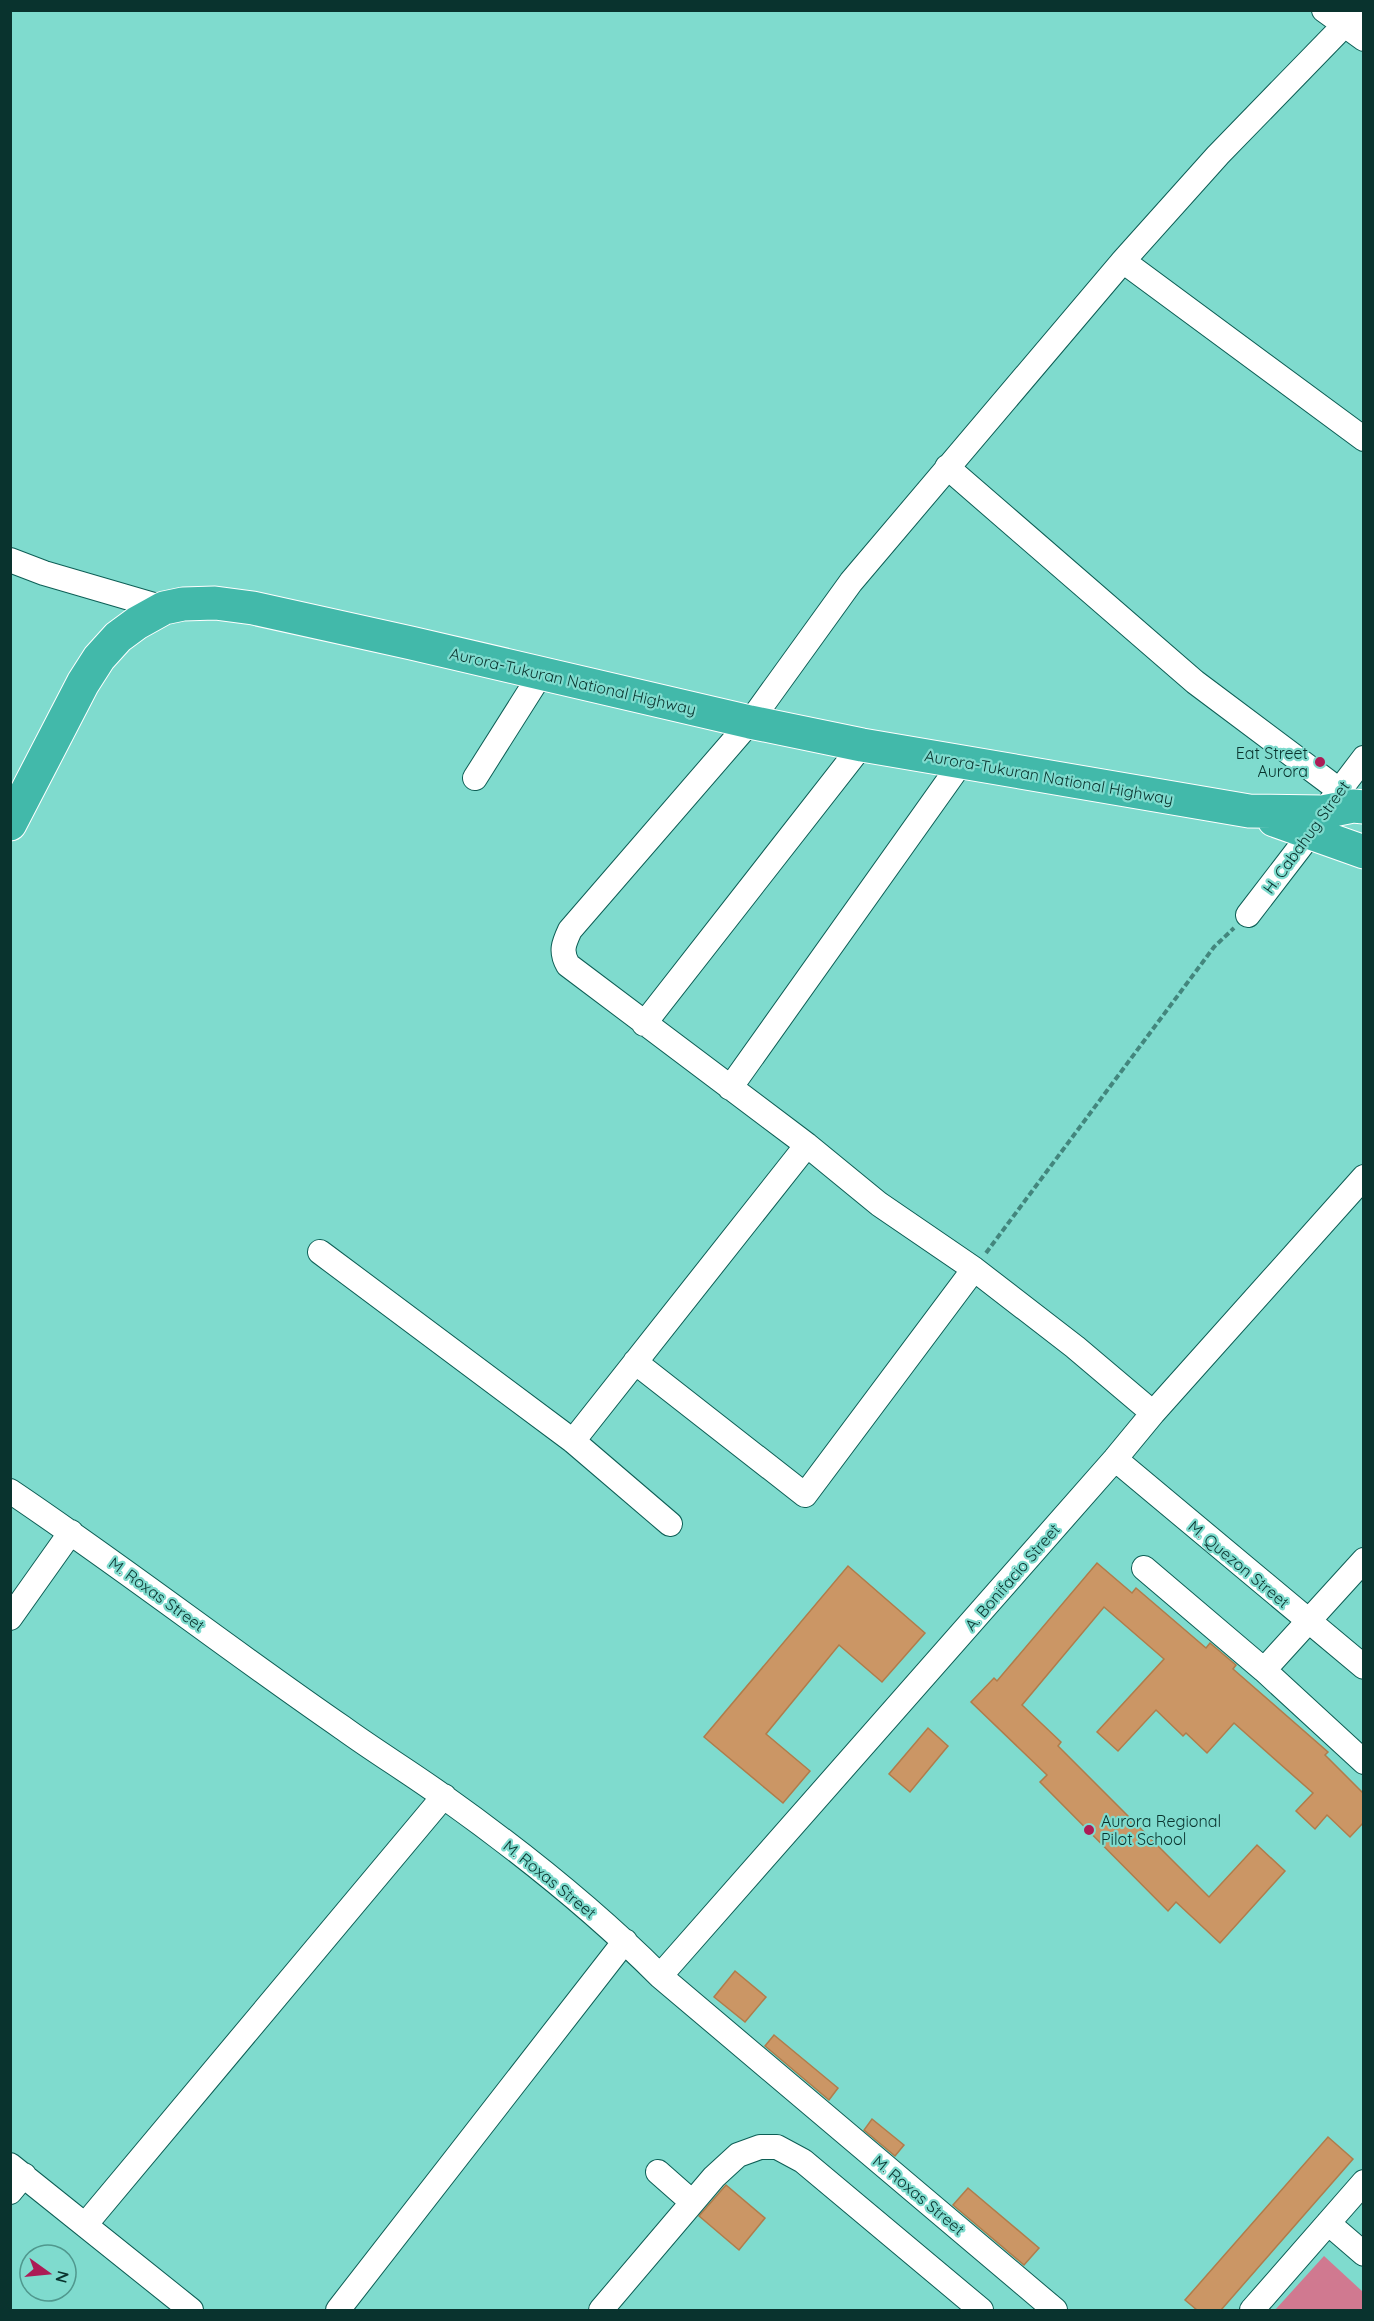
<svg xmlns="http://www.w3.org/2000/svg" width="1374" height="2321" font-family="Quicksand,sans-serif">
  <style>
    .green { fill: #d07990 }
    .building { fill: #cb9665; stroke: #b07c4b; stroke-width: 1.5 }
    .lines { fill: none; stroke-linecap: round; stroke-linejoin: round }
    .minor-casing { stroke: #0d5e55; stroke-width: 26 }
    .highway-casing { stroke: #fff; stroke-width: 35 }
    .path { stroke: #43867d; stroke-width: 4; stroke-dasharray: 6 3; stroke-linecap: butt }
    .minor { stroke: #fff; stroke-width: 24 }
    .highway { stroke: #42b9aa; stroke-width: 33 }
    .poi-dot { fill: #ac1c56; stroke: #7fdbce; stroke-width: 2 }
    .labels { text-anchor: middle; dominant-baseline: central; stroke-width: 4.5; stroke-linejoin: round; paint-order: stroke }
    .street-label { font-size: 16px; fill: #09332e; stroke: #7fdbce }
    .poi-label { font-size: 16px; fill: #09332e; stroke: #7fdbce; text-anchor: end }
  </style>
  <rect width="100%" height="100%" fill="#7fdbce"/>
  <!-- green -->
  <path class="green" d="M 1324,2256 L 1363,2292 L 1363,2310 L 1275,2310 Z"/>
  <!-- building -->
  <path class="building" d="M 1097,1563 L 1132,1593 L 1136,1588 L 1206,1648 L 1210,1643 L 1236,1665 L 1233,1669 L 1328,1752 L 1325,1755 L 1364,1794 L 1364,1822 L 1350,1837 L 1327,1815 L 1315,1829 L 1296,1811 L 1313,1793 L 1234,1723 L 1207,1753 L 1186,1733 L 1183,1736 L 1156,1710 L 1118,1751 L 1097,1732 L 1164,1659 L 1104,1607 L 1022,1705 L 1061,1742 L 1058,1746 L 1209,1897 L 1257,1845 L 1285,1871 L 1220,1943 L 1176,1902 L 1168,1911 L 1040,1782 L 1047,1775 L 971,1702 L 994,1678 L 997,1681 Z
    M 848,1566 L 925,1633 L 882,1682 L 839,1645 L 766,1734 L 810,1771 L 783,1803 L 704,1737 Z
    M 928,1728 L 948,1746 L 910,1792 L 889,1774 Z
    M 735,1971 L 766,1997 L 745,2022 L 714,1997 Z
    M 774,2035 L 838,2088 L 829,2100 L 765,2046 Z
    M 872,2119 L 904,2145 L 895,2156 L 864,2130 Z
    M 1328,2137 L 1353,2159 L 1221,2310 L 1197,2310 L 1185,2300 Z
    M 726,2185 L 765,2218 L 739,2250 L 699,2216 Z
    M 968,2188 L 1039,2248 L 1024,2265 L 953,2205 Z"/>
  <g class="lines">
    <!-- minor casing -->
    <g class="minor-casing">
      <path id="minor" d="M 1324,10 L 1364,39
        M 1123,261 L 1364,439
        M 947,467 L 1195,682 L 1339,790
        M 10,560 L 44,573 L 164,608
        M 475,778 L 542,672
        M 1248,915 L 1311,833 L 1323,812 L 1364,758
        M 644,1024 L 862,745
        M 730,1088 L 961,763
        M 320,1252 L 573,1441 L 670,1524
        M 635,1362 L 805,1495 L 974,1269
        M 1153,1413 L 1075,1347 L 974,1269 L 879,1204 L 807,1145 L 568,965 C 560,951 564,943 570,930 L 750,722 L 851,582 L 1123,261 L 1218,155 L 1359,10
        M 573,1441 L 807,1145
        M 1115,1459 L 1364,1667
        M 10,1491 C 123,1567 231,1651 343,1728 C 376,1752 411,1773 444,1797 C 520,1851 594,1910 660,1976 L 1055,2310
        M 1144,1568 L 1264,1670 L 1364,1762
        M 10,1618 L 71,1532
        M 1264,1670 L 1364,1560
        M 660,1976 L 1115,1459 L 1153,1413 L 1364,1177
        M 10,2165 L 191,2310
        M 658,2172 L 692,2202
        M 10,2192 L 24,2175
        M 1328,2223 L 1364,2254
        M 85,2225 L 444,1796
        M 338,2310 L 625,1941
        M 601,2310 L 714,2177 L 738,2155 L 760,2147 L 777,2147 L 803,2161 L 981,2310
        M 1252,2310 L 1364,2182"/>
    </g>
    <!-- highway casing -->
    <g class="highway-casing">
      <path id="highway" d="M 1274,820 L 1364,852
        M 10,824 L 83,683 L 99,658 L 118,637 L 137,623 L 164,608 L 183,604 L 215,603 L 253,608 L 411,643 L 750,722 L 862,745 L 1249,811 L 1323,812 L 1353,806 L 1364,807"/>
    </g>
    <!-- path -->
    <path class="path" d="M 986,1253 L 1214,947 L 1234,928"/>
    <!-- minor -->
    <use href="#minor" class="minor"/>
    <!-- highway -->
    <use href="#highway" class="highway"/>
  </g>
  <!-- markers -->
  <g class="poi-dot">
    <circle cx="1320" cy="762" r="6"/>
    <circle cx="1089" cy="1830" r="6"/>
  </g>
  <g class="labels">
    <!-- street labels -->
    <g class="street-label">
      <text transform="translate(573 681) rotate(13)">Aurora-Tukuran National Highway</text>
      <text transform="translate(1049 777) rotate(10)">Aurora-Tukuran National Highway</text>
      <text transform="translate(1306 837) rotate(-54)">H. Cabahug Street</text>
      <text transform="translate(1239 1564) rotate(40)">M. Quezon Street</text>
      <text transform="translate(1012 1577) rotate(-49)">A. Bonifacio Street</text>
      <text transform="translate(157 1594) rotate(36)">M. Roxas Street</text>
      <text transform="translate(550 1879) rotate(39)">M. Roxas Street</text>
      <text transform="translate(919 2195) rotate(40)">M. Roxas Street</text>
    </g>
    <!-- poi labels -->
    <g class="poi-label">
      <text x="1308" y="753">Eat Street<tspan x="1308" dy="18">Aurora</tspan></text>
      <text x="1101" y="1821" text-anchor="start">Aurora Regional<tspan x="1101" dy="18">Pilot School</tspan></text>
    </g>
  </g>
  <!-- border -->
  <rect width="1374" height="2321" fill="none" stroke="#09332e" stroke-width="24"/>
  <!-- north arrow -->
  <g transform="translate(48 2273) rotate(105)"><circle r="28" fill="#7fdbce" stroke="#50988e" stroke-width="1.5"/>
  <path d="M0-4.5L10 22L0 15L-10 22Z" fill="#ac1c56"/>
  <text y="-9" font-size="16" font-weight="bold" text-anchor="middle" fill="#09332e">N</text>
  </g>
</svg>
